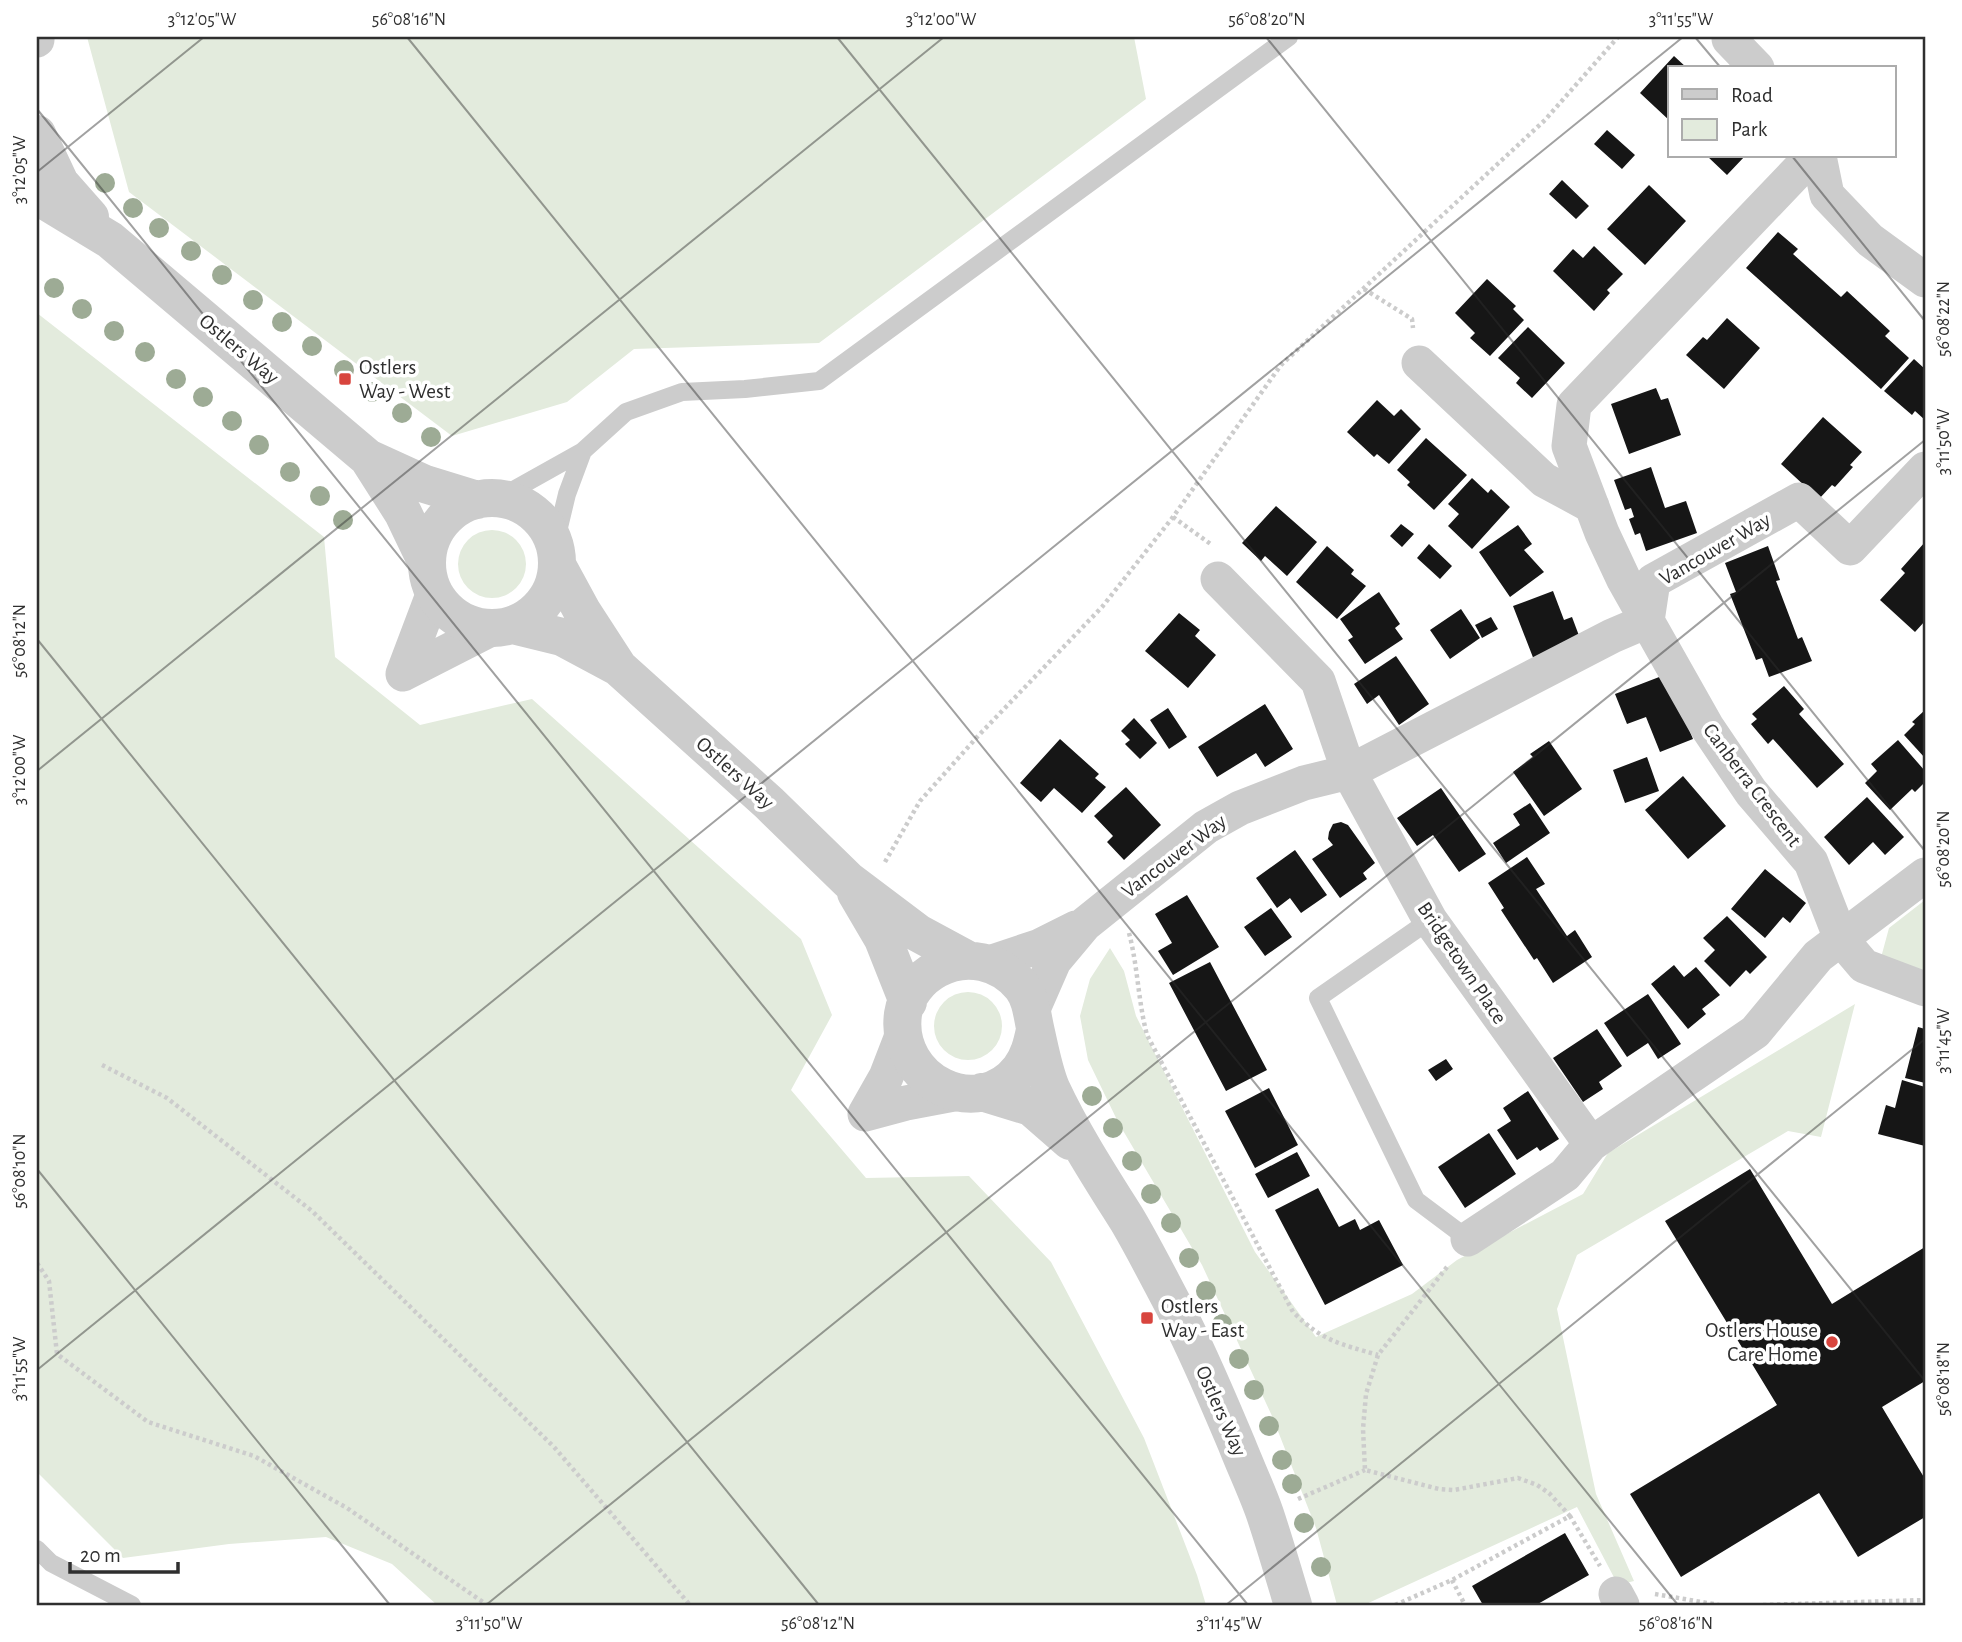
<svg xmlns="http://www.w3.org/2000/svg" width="1962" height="1642" font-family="'Alegreya Sans',sans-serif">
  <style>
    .green { fill: #e3ebdd }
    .building { fill: #161616 }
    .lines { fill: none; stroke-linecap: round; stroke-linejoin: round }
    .path { stroke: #ccc; stroke-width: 4.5; stroke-dasharray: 3.5 3.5; stroke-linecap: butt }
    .service { stroke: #ccc; stroke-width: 18 }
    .minor { stroke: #ccc; stroke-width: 35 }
    .tertiary { stroke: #ccc; stroke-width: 38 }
    .tree { fill: #9dab95 }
    .ticks { fill: none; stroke: #2f2f2f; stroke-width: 2; stroke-opacity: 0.45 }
    .poi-dot { fill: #d8453e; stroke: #fff; stroke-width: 2.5 }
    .labels { text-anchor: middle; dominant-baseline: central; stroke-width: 7; stroke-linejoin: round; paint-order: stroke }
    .street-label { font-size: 21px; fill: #2f2f2f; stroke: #fff }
    .poi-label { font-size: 21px; fill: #2f2f2f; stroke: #fff; text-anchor: start }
    .neatline { fill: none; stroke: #2f2f2f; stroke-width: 2.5 }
    .ticks-label { font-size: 18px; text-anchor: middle; fill: #2f2f2f }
  </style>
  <rect width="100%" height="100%" fill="#fff"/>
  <!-- green -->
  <path class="green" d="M 87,37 L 1134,37 L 1146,99 L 819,343 L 634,349 L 567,402 L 452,436 L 129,192 Z
    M 37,313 L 324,537 L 335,657 L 420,725 L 532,699 L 801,939 L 832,1015 L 791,1090 L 866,1178 L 969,1176 L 1051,1262 L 1144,1438 L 1197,1575 L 1206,1605 L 437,1605 L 392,1564 L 326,1537 L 229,1544 L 123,1558 L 37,1472 Z
    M458 564a34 34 0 1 1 68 0a34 34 0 1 1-68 0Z
    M 1925,900 L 1925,981 L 1879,965 L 1889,928 Z
    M 1110,948 L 1124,971 L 1136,1016 L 1255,1252 L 1316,1337 L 1412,1294 L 1457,1260 L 1583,1194 L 1608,1153 L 1855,1004 L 1821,1137 L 1788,1131 L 1577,1255 L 1557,1309 L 1596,1494 L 1634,1581 L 1618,1585 L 1577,1507 L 1364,1605 L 1337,1605 L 1316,1528 L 1272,1416 L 1202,1265 L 1118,1122 L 1088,1060 L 1080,1016 L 1090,979 Z
    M934 1026a34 34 0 1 1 68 0a34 34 0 1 1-68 0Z"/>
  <!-- building -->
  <path class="building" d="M 1674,56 L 1687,68 L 1670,68 L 1670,121 L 1640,93 Z
    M 1607,130 L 1635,155 L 1622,169 L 1594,144 Z
    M 1707,156 L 1745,156 L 1727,175 Z
    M 1562,180 L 1589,206 L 1576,219 L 1549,194 Z
    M 1649,185 L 1686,221 L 1645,265 L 1607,229 Z
    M 1778,232 L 1798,249 L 1793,254 L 1841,297 L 1847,291 L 1890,331 L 1885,336 L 1909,358 L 1881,389 L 1746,268 Z
    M 1594,246 L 1623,274 L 1607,290 L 1610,293 L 1594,311 L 1553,271 L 1573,249 L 1583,258 Z
    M 1487,279 L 1516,306 L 1513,309 L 1524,320 L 1490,356 L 1470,338 L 1475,333 L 1455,313 Z
    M 1727,318 L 1760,348 L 1724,389 L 1686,355 L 1703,337 L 1707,340 Z
    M 1528,327 L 1565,363 L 1532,398 L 1516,383 L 1520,378 L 1498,358 Z
    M 1914,359 L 1925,369 L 1925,420 L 1915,411 L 1912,415 L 1884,391 Z
    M 1656,388 L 1661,400 L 1668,398 L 1681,435 L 1629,454 L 1611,404 Z
    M 1377,400 L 1394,416 L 1401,409 L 1421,429 L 1389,464 L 1377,454 L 1374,457 L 1347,432 Z
    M 1823,417 L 1862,452 L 1850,465 L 1853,467 L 1835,487 L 1832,485 L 1819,499 L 1781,464 Z
    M 1426,438 L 1467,475 L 1434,510 L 1407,485 L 1410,482 L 1397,470 Z
    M 1651,467 L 1665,508 L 1686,501 L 1697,533 L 1646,551 L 1640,533 L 1635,535 L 1629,519 L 1634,517 L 1631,508 L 1625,510 L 1614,480 Z
    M 1472,478 L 1488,493 L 1491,489 L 1510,507 L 1472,549 L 1448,526 L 1459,514 L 1448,504 Z
    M 1276,506 L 1317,542 L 1287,576 L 1265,556 L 1261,561 L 1242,543 Z
    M 1401,524 L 1414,534 L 1402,547 L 1390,536 Z
    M 1518,525 L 1532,544 L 1524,550 L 1544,572 L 1510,597 L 1479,552 Z
    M 1925,542 L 1925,621 L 1915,632 L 1880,600 L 1905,573 L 1901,569 Z
    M 1429,544 L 1452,566 L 1440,579 L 1417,558 Z
    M 1327,546 L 1354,570 L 1351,574 L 1366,586 L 1337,619 L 1296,582 Z
    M 1768,546 L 1780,580 L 1776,581 L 1798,639 L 1802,637 L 1812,661 L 1769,677 L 1762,658 L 1756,660 L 1730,594 L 1736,592 L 1725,563 Z
    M 1553,591 L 1564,620 L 1572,617 L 1581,641 L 1534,660 L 1513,606 Z
    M 1379,592 L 1400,624 L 1395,628 L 1403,639 L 1365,664 L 1348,640 L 1353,637 L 1340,619 Z
    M 1461,609 L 1480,638 L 1450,659 L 1430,630 Z
    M 1179,613 L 1200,630 L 1195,636 L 1216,655 L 1188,688 L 1145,651 Z
    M 1491,617 L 1498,629 L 1482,638 L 1475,625 Z
    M 1396,656 L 1429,704 L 1399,725 L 1379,695 L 1367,704 L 1354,684 Z
    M 1667,674 L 1693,739 L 1660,752 L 1646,717 L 1627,724 L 1615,694 Z
    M 1784,686 L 1804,709 L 1799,714 L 1844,764 L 1817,788 L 1773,739 L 1768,744 L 1751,724 L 1757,719 L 1752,714 Z
    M 1265,704 L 1293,749 L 1265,767 L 1256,753 L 1217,777 L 1198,747 Z
    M 1168,708 L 1187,737 L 1169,749 L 1150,720 Z
    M 1925,710 L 1925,758 L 1904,735 L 1915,724 L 1912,722 Z
    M 1134,718 L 1157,743 L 1140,759 L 1125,744 L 1130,740 L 1121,731 Z
    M 1060,739 L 1099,774 L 1095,778 L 1106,787 L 1082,813 L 1054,788 L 1041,802 L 1020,783 Z
    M 1898,740 L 1925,771 L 1925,782 L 1915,792 L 1912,789 L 1890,810 L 1865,783 L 1877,771 L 1871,764 Z
    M 1549,741 L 1582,789 L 1544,816 L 1513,772 L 1533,757 L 1530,754 Z
    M 1647,757 L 1659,791 L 1625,803 L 1613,770 Z
    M 1683,776 L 1726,826 L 1688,859 L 1645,810 Z
    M 1126,787 L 1161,825 L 1124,860 L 1107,842 L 1113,836 L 1094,816 Z
    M 1441,788 L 1486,854 L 1459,872 L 1433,835 L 1417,846 L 1397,818 Z
    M 1867,797 L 1904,837 L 1885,855 L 1873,842 L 1849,865 L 1824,837 Z
    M 1530,803 L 1550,833 L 1506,863 L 1493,843 L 1520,825 L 1513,814 Z
    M 1341,822 L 1348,825 L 1375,863 L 1363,873 L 1367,879 L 1340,898 L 1312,859 L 1333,845 L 1328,839 L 1329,832 L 1333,824 Z
    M 1295,850 L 1327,895 L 1301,913 L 1290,898 L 1277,908 L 1256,878 Z
    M 1527,857 L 1545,884 L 1536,889 L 1567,936 L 1575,930 L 1592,957 L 1553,983 L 1537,958 L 1534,960 L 1501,910 L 1504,908 L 1488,883 Z
    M 1765,869 L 1806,903 L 1790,923 L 1783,917 L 1765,938 L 1731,909 Z
    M 1187,895 L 1219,947 L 1173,975 L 1158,951 L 1172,943 L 1155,914 Z
    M 1271,908 L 1292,937 L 1265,956 L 1244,927 Z
    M 1727,916 L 1767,957 L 1750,974 L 1746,970 L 1730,987 L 1704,961 L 1715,950 L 1703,938 Z
    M 1210,962 L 1267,1070 L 1226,1091 L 1169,983 Z
    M 1674,965 L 1684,977 L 1696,967 L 1720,995 L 1702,1009 L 1706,1014 L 1688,1029 L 1651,984 Z
    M 1648,994 L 1681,1044 L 1658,1059 L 1648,1043 L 1627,1057 L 1604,1023 Z
    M 1918,1027 L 1925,1029 L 1925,1083 L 1905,1078 Z
    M 1597,1029 L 1622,1066 L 1599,1082 L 1603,1089 L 1583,1102 L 1553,1058 Z
    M 1446,1059 L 1453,1069 L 1436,1081 L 1428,1070 Z
    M 1902,1080 L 1925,1087 L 1925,1146 L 1878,1134 L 1886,1105 L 1895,1108 Z
    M 1269,1088 L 1298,1145 L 1255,1168 L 1225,1111 Z
    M 1528,1091 L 1559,1139 L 1540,1151 L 1537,1147 L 1517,1160 L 1497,1130 L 1511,1121 L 1503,1108 Z
    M 1489,1133 L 1516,1174 L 1465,1208 L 1438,1167 Z
    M 1297,1152 L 1310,1176 L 1268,1198 L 1255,1174 Z
    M 1750,1169 L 1832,1304 L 1925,1247 L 1925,1381 L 1882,1407 L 1925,1479 L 1925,1517 L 1858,1557 L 1819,1493 L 1681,1577 L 1630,1494 L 1777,1405 L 1665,1221 Z
    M 1318,1188 L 1339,1227 L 1355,1219 L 1360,1230 L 1379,1220 L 1403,1265 L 1325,1305 L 1275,1210 Z
    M 1565,1533 L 1589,1575 L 1536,1605 L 1483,1605 L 1472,1586 Z"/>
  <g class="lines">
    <!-- path -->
    <path class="path" d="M 1364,289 L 1412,319 L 1413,328
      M 1173,517 L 1212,545
      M 885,862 L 920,801 L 978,736 L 1102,607 L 1173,517 L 1281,365 L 1545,120 L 1618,37
      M 1129,933 C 1138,967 1138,1001 1147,1035 L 1293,1312 C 1322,1341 1340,1344 1378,1355
      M 102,1065 L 167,1098 L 312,1211 L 554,1447 L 690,1605
      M 37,1263 L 49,1281 L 57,1354 L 148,1422 L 254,1456 L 347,1508 L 487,1605
      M 1447,1267 L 1378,1355 L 1366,1394 L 1363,1429 L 1365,1470 L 1439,1489 L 1454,1490 L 1518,1478 L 1537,1485 L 1549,1493 L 1570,1516
      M 1298,1499 L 1365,1470
      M 1452,1580 L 1465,1605
      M 1655,1594 L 1719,1605
      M 1395,1605 L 1452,1580 L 1570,1516 L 1600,1566
      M 1763,1605 L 1925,1600"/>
    <!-- service -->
    <path class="service" d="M 499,498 L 583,451 L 626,412 L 682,392 L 745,389 L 819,381 L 1289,37
      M 555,544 L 567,494 L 583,451
      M 1430,920 L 1318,998 L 1416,1200 L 1468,1239
      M 37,1549 L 51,1563 L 132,1605"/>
    <!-- minor -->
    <path class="minor" d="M 1729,39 L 1757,68
      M 37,40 L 37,37
      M 1812,156 L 1574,405 L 1569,446 L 1602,533 L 1624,580 L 1707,727 L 1751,792 L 1811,862 L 1841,939 L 1864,966 L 1925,989
      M 1819,156 L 1827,195 L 1870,240 L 1925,280
      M 1419,363 L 1544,480 L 1592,506
      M 1218,579 L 1318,681 L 1349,772 L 1430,920 L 1591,1144
      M 403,674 L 493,628
      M 403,674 L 434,592
      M 989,963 L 1040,946 L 1076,928
      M 1033,1009 L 1054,961 L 1085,924 L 1206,827 L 1240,808 L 1304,783 L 1349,772 L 1612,636 L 1647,621 L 1653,581 L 1799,500 L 1850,548 L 1925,469
      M 865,1114 L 906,1103 L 959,1093
      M 865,1114 L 886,1077 L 903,1033
      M 1468,1239 L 1565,1175 L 1591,1144 L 1755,1032 L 1818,956 L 1925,875
      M 1616,1594 L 1622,1605"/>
    <!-- tertiary -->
    <path class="tertiary" d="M 37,134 L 60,183 L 90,217
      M 37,198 L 44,200 L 110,240 L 368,458 L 425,484 L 477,500
      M 368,458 L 403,513 L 427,563
      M427 563a65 65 0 1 1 130 0a65 65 0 1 1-130 0Z
      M 557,565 L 582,611 L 617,665
      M 513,625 L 562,637 L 618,667 L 769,803 L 849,881 L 918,933 L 968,960
      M 856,893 L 883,939 L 908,1002
      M 1035,1030 C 1032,1044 1029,1057 1020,1069 C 978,1123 894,1081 903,1014 C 906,995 920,978 937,969 C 966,953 1001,961 1022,987 C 1032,1001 1032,1016 1036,1032 C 1040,1050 1044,1071 1051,1088 C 1073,1135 1101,1178 1128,1221 C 1145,1250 1160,1280 1176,1310 C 1199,1354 1218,1400 1237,1445 C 1246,1468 1257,1491 1265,1514 C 1275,1544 1284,1575 1293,1605
      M 982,1092 L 1031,1107 L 1070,1141"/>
  </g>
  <!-- trees -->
  <g class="tree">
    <circle cx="105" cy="183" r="10"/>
    <circle cx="133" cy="208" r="10"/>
    <circle cx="159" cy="228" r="10"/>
    <circle cx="191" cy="251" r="10"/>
    <circle cx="222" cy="275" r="10"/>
    <circle cx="54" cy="288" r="10"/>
    <circle cx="253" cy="300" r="10"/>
    <circle cx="82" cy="309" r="10"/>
    <circle cx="282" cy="322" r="10"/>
    <circle cx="114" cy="331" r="10"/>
    <circle cx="312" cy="346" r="10"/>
    <circle cx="145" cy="352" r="10"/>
    <circle cx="344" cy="370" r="10"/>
    <circle cx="176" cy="379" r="10"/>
    <circle cx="372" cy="392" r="10"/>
    <circle cx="203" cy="397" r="10"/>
    <circle cx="402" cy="413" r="10"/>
    <circle cx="232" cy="421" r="10"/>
    <circle cx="431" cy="437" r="10"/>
    <circle cx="259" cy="445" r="10"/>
    <circle cx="290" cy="472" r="10"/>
    <circle cx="320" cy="496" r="10"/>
    <circle cx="343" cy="520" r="10"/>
    <circle cx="1092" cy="1096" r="10"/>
    <circle cx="1113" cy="1128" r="10"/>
    <circle cx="1132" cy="1161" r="10"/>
    <circle cx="1151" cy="1194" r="10"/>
    <circle cx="1171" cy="1223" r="10"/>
    <circle cx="1189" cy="1258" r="10"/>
    <circle cx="1206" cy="1291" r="10"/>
    <circle cx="1222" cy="1324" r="10"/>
    <circle cx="1239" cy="1359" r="10"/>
    <circle cx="1254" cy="1390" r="10"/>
    <circle cx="1269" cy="1426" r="10"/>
    <circle cx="1282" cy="1460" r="10"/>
    <circle cx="1292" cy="1484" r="10"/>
    <circle cx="1304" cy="1523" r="10"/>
    <circle cx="1321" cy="1567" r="10"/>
  </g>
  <!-- ticks -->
  <path class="ticks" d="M 407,37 L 1678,1605M 837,37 L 1925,1381M 1266,37 L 1925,851M 1695,37 L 1721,68M 37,109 L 1248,1605M 1792,156 L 1925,321M 37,172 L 204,37M 37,639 L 819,1605M 37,771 L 944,37M 37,1169 L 390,1605M 37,1370 L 1683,37M 486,1605 L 1925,440M 1226,1605 L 1925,1039"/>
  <!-- markers -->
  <g class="poi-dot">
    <rect x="338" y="372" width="14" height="14" rx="3.5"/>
    <rect x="1140" y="1311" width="14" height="14" rx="3.5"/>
    <circle cx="1832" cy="1342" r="7"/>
  </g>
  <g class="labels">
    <!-- street labels -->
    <g class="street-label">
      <text transform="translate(239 349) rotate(40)">Ostlers Way</text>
      <text transform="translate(1715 549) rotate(-30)">Vancouver Way</text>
      <text transform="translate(735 773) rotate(42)">Ostlers Way</text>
      <text transform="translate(1752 785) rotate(53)">Canberra Crescent</text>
      <text transform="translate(1174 856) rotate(-37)">Vancouver Way</text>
      <text transform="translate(1462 963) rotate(56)">Bridgetown Place</text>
      <text transform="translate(1221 1411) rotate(66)">Ostlers Way</text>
    </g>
    <!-- poi labels -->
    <g class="poi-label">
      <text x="359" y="367">Ostlers<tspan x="359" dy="24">Way - West</tspan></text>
      <text x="1161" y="1306">Ostlers<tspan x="1161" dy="24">Way - East</tspan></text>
      <text x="1818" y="1330" text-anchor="end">Ostlers House<tspan x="1818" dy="24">Care Home</tspan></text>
    </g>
  </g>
  <!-- border -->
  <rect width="1962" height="1642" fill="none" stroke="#ffffff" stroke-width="77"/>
  <!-- legend -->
  <rect x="1668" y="66" width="228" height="91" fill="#ffffff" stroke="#acacac" stroke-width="2"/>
  <rect x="1682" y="89" width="35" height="10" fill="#cccccc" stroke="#acacac" stroke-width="2"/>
  <text x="1731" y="102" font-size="21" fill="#2f2f2f">Road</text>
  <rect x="1682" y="119" width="35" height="21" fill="#e3ebdd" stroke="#acacac" stroke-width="2"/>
  <text x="1731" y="136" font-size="21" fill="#2f2f2f">Park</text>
  <!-- scale -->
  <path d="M70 1562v10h108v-10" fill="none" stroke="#2f2f2f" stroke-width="3.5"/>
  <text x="80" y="1562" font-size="21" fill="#2f2f2f" stroke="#ffffff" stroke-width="5" paint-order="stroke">20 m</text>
  <rect x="38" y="38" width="1886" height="1566" class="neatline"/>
  <g class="ticks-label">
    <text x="202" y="25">3°12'05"W</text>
    <text x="409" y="25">56°08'16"N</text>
    <text x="941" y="25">3°12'00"W</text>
    <text x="1267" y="25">56°08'20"N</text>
    <text x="1681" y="25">3°11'55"W</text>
    <text transform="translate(19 170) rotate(-90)" y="6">3°12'05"W</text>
    <text transform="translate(1943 319) rotate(-90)" y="6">56°08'22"N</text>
    <text transform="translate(1943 442) rotate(-90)" y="6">3°11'50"W</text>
    <text transform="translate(19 641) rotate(-90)" y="6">56°08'12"N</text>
    <text transform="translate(19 770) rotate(-90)" y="6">3°12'00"W</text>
    <text transform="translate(1943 849) rotate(-90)" y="6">56°08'20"N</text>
    <text transform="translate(1943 1041) rotate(-90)" y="6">3°11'45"W</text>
    <text transform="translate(19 1171) rotate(-90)" y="6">56°08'10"N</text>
    <text transform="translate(19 1369) rotate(-90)" y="6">3°11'55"W</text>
    <text transform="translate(1943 1379) rotate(-90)" y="6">56°08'18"N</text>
    <text x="489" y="1629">3°11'50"W</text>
    <text x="818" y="1629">56°08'12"N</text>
    <text x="1229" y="1629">3°11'45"W</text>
    <text x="1676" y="1629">56°08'16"N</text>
  </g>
</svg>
